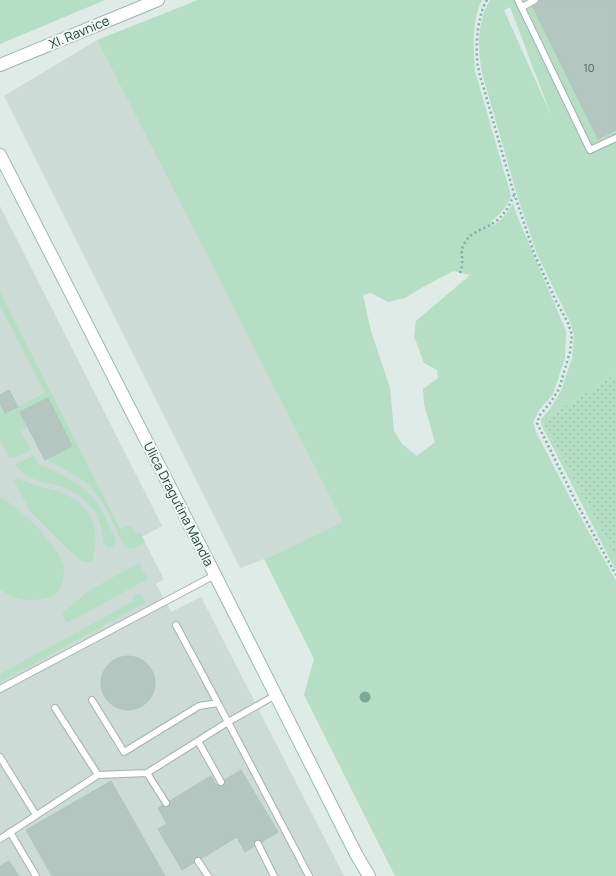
<svg xmlns="http://www.w3.org/2000/svg" width="616" height="876" font-family="Manrope,sans-serif">
  <style>
    .built { fill: #ccdbd6 }
    .grass { fill: #b5dec5; fill-rule: evenodd }
    .garden { fill: url(#garden-dots) }
    .building { fill: #b3c6c0; stroke: #b0c5bf }
    .lines { fill: none; stroke-linecap: round; stroke-linejoin: round }
    .service-casing { stroke: #a1b3af; stroke-width: 8 }
    .minor-casing { stroke: #a1b3af; stroke-width: 14 }
    .secondary-casing { stroke: #9cb8b1; stroke-width: 14 }
    .path { stroke: #7cb1a7; stroke-width: 2.5; stroke-dasharray: 2 3; stroke-linecap: butt }
    .service { stroke: #fff; stroke-width: 6 }
    .minor { stroke: #fff; stroke-width: 12 }
    .secondary { stroke: #fff; stroke-width: 12 }
    .tree { fill: #79aa93 }
    .labels { text-anchor: middle; dominant-baseline: central; stroke-width: 4; stroke-linejoin: round; paint-order: stroke }
    .number-label { font-size: 11px; fill: #435e5a }
    .street-label { font-size: 13px; fill: #1e3c38; stroke: #eff8f4 }
  </style>
  <defs>
    <pattern id="garden-dots" width="8" height="8" patternUnits="userSpaceOnUse"><rect width="8" height="8" fill="#b5dec5"/><path d="M2 2h.1M6 6h.1" fill="none" stroke="#9bbfaa" stroke-width="1.8" stroke-linecap="round"/></pattern>
  </defs>
  <rect width="100%" height="100%" fill="#deebe7"/>
  <!-- built -->
  <path class="built" d="M 97,40 L 344,523 L 277,554 L 240,568 L 4,96 Z
    M 0,206 L 162,526 L 142,537 L 164,579 L 156,584 L 171,612 L 201,597 L 344,876 L 0,876 Z"/>
  <!-- grass -->
  <path class="grass" d="M 0,0 L 105,0 L 0,44 Z
    M 198,0 L 482,0 C 472,18 473,51 475,71 L 511,196 C 506,208 501,214 491,221 L 492,226 C 502,221 508,212 513,203 L 518,218 L 566,331 L 565,358 L 553,394 L 540,409 L 533,422 L 536,432 L 569,496 L 616,581 L 616,876 L 395,876 L 304,695 L 314,659 L 264,559 L 277,554 L 343,522 L 97,40 ZM 453,271 L 470,275 L 416,321 L 414,336 L 424,363 L 437,370 L 438,378 L 423,389 L 424,404 L 435,442 L 417,456 L 402,444 L 394,431 L 390,388 L 371,331 L 363,295 L 371,293 L 388,302 L 405,298 L 425,286 Z
    M 490,0 L 616,0 L 616,374 L 542,421 L 616,557 L 616,571 L 541,424 L 541,419 L 550,409 L 561,391 L 572,358 L 574,335 L 570,322 L 537,254 L 517,195 L 484,80 C 477,54 476,23 490,0 ZM 510,7 L 551,115 L 504,10 Z
    M 0,292 L 120,529 L 129,525 L 132,527 L 136,534 L 140,532 L 145,542 C 135,548 131,554 122,542 C 114,525 106,505 93,490 C 81,477 64,469 48,461 L 47,459 L 72,446 L 48,398 L 20,412 L 28,427 L 21,431 L 31,450 L 14,458 L 9,457 L 0,439 L 0,403 L 5,413 L 45,393 L 0,306 Z
    M 34,456 L 38,465 C 54,468 84,486 94,499 C 103,510 109,527 116,540 L 114,546 L 109,548 L 103,544 C 103,533 101,524 96,514 C 87,498 72,489 55,485 C 48,483 40,482 34,479 C 26,476 20,470 15,464 Z
    M 19,478 C 31,486 44,487 57,491 C 91,502 102,529 92,562 L 90,563 L 82,561 L 74,555 L 29,510 L 14,480 Z
    M 0,497 C 19,506 62,548 64,569 C 64,575 63,585 59,590 C 51,601 28,602 16,598 C 10,596 5,592 0,589 Z
    M 139,563 L 148,579 L 67,623 L 62,613 L 86,593 L 99,585 Z
    M 140,593 L 145,603 L 0,682 L 0,674 L 134,601 L 132,597 Z"/>
  <!-- garden -->
  <path class="garden" d="M 616,374 L 616,557 L 542,421 Z"/>
  <!-- building -->
  <path class="building" d="M 541,0 L 616,0 L 616,130 L 598,139 L 532,5 Z
    M 9,390 L 18,407 L 5,413 L 0,403 L 0,395 Z
    M 48,398 L 72,446 L 45,460 L 20,412 Z
    M101 683a27 27 0 1 1 54 0a27 27 0 1 1-54 0Z
    M 241,770 L 278,832 L 245,852 L 237,837 L 182,870 L 158,829 L 167,824 L 158,808 L 211,776 L 216,785 Z
    M 111,781 L 165,876 L 52,876 L 26,830 Z
    M 9,861 L 19,876 L 0,876 L 0,866 Z"/>
  <g class="lines">
    <!-- service casing -->
    <g class="service-casing">
      <path id="service" d="M 518,0 L 590,150 L 616,138
        M 522,7 L 535,0
        M 176,625 L 228,722 L 309,876
        M 0,689 L 215,575
        M 92,700 L 124,752 L 199,706 L 218,703
        M 55,708 L 98,775
        M 198,741 L 221,782
        M 0,757 L 36,815
        M 166,803 L 147,773 L 228,722 L 276,695
        M 10,832 L 36,876
        M 0,839 L 98,775 L 147,773
        M 258,844 L 274,876
        M 198,861 L 208,876"/>
    </g>
    <!-- minor casing -->
    <g class="minor-casing">
      <path id="minor" d="M 0,65 L 158,0"/>
    </g>
    <!-- secondary casing -->
    <g class="secondary-casing">
      <path id="secondary" d="M 0,155 L 210,565 L 356,854 L 369,876"/>
    </g>
    <!-- path -->
    <path class="path" d="M 487,0 C 477,15 475,49 478,67 C 479,72 480,77 482,82 L 512,187 L 534,253 L 555,299 L 568,323 L 572,335 L 570,352 L 559,389 L 550,403 L 540,415 L 537,423 L 577,504 L 616,575
      M 460,273 C 461,270 462,267 462,264 C 463,255 459,250 466,241 C 471,233 479,231 486,227 C 502,219 507,211 514,195"/>
    <!-- service -->
    <use href="#service" class="service"/>
    <!-- minor -->
    <use href="#minor" class="minor"/>
    <!-- secondary -->
    <use href="#secondary" class="secondary"/>
  </g>
  <!-- trees -->
  <circle class="tree" cx="365" cy="697" r="5.5"/>
  <g class="labels">
    <!-- number labels -->
    <g class="number-label">
      <text x="589" y="67">10</text>
    </g>
    <!-- street labels -->
    <g class="street-label">
      <text transform="translate(79 32) rotate(-23)">XI. Ravnice</text>
      <text transform="translate(179 504) rotate(63)">Ulica Dragutina Mandla</text>
    </g>
  </g>
</svg>
